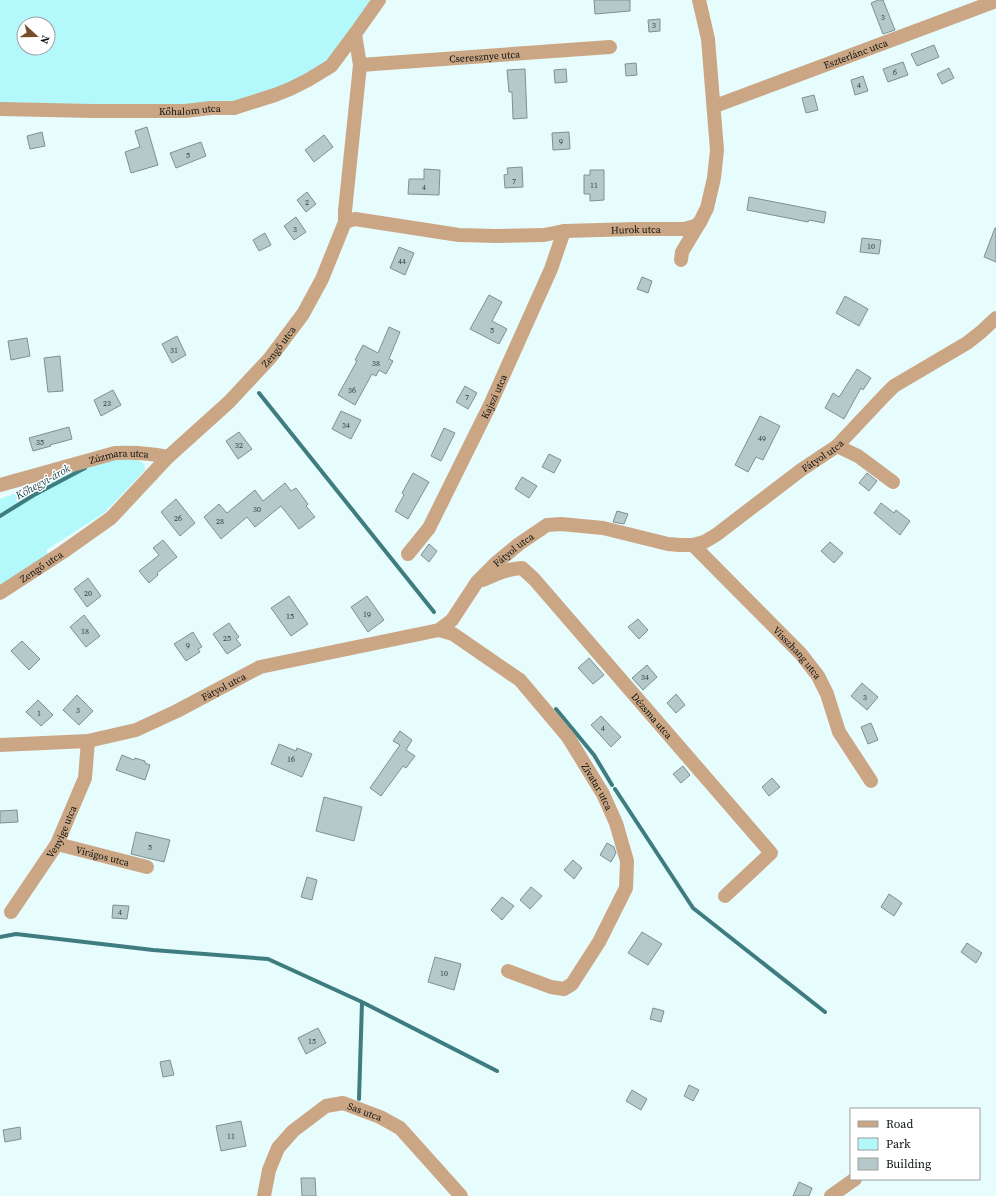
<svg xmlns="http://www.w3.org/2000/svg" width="996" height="1196" font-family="'Source Serif 4',serif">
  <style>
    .green { fill: #b3f8fb; fill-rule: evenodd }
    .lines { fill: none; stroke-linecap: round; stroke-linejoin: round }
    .stream { stroke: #3e7c7f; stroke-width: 4 }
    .building { fill: #b5c9ca; stroke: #7e9192 }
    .minor { stroke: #cba684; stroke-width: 14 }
    .labels { text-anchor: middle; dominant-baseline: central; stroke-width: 3; stroke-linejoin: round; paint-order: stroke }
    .number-label { font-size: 8px; fill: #343f3f }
    .street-label { font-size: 10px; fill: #091111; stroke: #fff }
    .water-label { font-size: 11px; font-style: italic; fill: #1e4648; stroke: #fff }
  </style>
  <rect width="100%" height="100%" fill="#e6fcfd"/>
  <!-- green -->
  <path class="green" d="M 0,0 L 379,0 L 331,66 L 234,108 L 0,109 ZM 24,24 L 48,24 L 48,48 L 24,48 Z
    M 115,456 L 135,458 L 144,464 L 145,470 L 104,513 L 46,550 L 49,557 L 0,587 L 0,499 Z"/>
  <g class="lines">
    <!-- stream -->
    <path class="stream" d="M 259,393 L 434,612
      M 0,516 L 34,495 L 85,468
      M 556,709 L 594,755 L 612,785
      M 615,789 L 693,908 L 825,1012
      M 0,937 L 16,934 L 153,950 L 268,959 L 362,1002 L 497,1071
      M 359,1099 L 362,1002"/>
  </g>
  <!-- building -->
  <path class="building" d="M 594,0 L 630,0 L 630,11 L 595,14 Z
    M 878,0 L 883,0 L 895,30 L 883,34 L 871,3 Z
    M 660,19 L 660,31 L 649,32 L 648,20 Z
    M 934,45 L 939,57 L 917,66 L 911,54 Z
    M 903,62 L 908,75 L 888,82 L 883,69 Z
    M 636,63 L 637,75 L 626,76 L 625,64 Z
    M 949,68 L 954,78 L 942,84 L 937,74 Z
    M 525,69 L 527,118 L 513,119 L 512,92 L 509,92 L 507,70 Z
    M 566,69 L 567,82 L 555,83 L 554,70 Z
    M 863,76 L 868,91 L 855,95 L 851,80 Z
    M 814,95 L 818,110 L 806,113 L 802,98 Z
    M 147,127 L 158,165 L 131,173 L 125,152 L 140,147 L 135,131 Z
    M 42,132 L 45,146 L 30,149 L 27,136 Z
    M 569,132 L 570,149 L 553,150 L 552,133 Z
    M 324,135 L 333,147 L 314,162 L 305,150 Z
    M 201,142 L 206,156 L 176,168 L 170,153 Z
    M 522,167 L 523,187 L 505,188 L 504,175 L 508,174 L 507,168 Z
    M 424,169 L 440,170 L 439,195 L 408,194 L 409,179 L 424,179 Z
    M 590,170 L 604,170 L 604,200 L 590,201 L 590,194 L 584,194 L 584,175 L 590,175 Z
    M 307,192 L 316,204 L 306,212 L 297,200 Z
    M 749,197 L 826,212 L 824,223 L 809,220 L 808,222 L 747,210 Z
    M 296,217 L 306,232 L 294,240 L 284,226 Z
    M 995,228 L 996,228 L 996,262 L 984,257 Z
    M 265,233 L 271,245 L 259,251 L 253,240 Z
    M 862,238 L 881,240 L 879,254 L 860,252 Z
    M 399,247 L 414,253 L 405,275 L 390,268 Z
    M 642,277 L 652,281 L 648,293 L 637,289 Z
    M 489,295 L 502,302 L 492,321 L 507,329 L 499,344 L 470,329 Z
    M 845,296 L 868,309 L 859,326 L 836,313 Z
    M 389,327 L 400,332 L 389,359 L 393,361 L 386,374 L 379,370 L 376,376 L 372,374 L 355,405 L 338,395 L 357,361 L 355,360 L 363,345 L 378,353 Z
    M 177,336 L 186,355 L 172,363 L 162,344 Z
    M 27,338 L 30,356 L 11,360 L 8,341 Z
    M 60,356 L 63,391 L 48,392 L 44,358 Z
    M 857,369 L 871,378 L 863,390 L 861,388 L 844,419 L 825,408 L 833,393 L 839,397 Z
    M 465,386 L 477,393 L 468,409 L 456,402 Z
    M 113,390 L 121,405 L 101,416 L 94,400 Z
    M 341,411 L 361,420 L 351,439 L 332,429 Z
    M 760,416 L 780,426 L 763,460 L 756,457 L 748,472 L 735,465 Z
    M 69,427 L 72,439 L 50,445 L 51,446 L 33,451 L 29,438 Z
    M 444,428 L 455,433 L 441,461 L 431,456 Z
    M 239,432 L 252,449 L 238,459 L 226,441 Z
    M 549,454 L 561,460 L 554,473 L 542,467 Z
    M 413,473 L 429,482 L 408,519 L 395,511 L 404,495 L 402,493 Z
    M 867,473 L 877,481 L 869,491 L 859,483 Z
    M 522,477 L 537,486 L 529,498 L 515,489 Z
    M 285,483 L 291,491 L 296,488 L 308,504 L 306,506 L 315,517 L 299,529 L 281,506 L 255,527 L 247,517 L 221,539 L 204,517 L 219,504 L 227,513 L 255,490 L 263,501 Z
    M 176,499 L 195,523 L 180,536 L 161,512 Z
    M 881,503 L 894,513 L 896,510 L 910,521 L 900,535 L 874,513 Z
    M 617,511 L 628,514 L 624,524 L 613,522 Z
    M 163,540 L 177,557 L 157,573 L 158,575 L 149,583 L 139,571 L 159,555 L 153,548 Z
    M 830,542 L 843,553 L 834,563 L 821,551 Z
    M 429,544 L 437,551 L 429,562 L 421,555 Z
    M 88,578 L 101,596 L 87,607 L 74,589 Z
    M 289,596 L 308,624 L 291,636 L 271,608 Z
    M 367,596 L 384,620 L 368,632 L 351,607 Z
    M 84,615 L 100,636 L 86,647 L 70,627 Z
    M 638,619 L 648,630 L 639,639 L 628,627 Z
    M 229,623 L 239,637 L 236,639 L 241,645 L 227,654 L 213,634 Z
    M 193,632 L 202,647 L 198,649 L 200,652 L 186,661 L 174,644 Z
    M 22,641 L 40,659 L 29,670 L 11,651 Z
    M 589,658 L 604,675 L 593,684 L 578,668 Z
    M 647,665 L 657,677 L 643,690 L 632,678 Z
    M 862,683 L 878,697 L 867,710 L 851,696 Z
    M 676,694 L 685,705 L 676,713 L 667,703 Z
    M 77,695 L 93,711 L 79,725 L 63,710 Z
    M 38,700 L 53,715 L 41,726 L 26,712 Z
    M 601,716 L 621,737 L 611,747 L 591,725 Z
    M 871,723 L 878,740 L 868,744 L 861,727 Z
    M 400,731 L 412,740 L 406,750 L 415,756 L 406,768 L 403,766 L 381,796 L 370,788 L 400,745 L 393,741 Z
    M 279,744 L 296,751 L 297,748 L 312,754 L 302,777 L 271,764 Z
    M 122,755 L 134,760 L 135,758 L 145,761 L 145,763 L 150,765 L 145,780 L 116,770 Z
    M 683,766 L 690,775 L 681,783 L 673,774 Z
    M 772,778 L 780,787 L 769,796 L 762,787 Z
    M 324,797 L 362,807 L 354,841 L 316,831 Z
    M 17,810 L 18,822 L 0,823 L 0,811 Z
    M 136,832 L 170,840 L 164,862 L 131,854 Z
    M 607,843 L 614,847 L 616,853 L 611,862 L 600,855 Z
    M 573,860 L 582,868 L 574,879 L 564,870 Z
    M 307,877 L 317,880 L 312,900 L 301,897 Z
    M 531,887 L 542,896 L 530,909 L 520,900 Z
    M 889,894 L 902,903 L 894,916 L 881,907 Z
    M 502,897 L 514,906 L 502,920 L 491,910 Z
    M 113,905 L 129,906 L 127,919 L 112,918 Z
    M 642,932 L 662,944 L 648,965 L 628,953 Z
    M 967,943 L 982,953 L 976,963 L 961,952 Z
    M 435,957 L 461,964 L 454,990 L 428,982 Z
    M 653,1008 L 664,1011 L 661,1022 L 650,1019 Z
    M 318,1028 L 326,1043 L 306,1054 L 298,1038 Z
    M 170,1060 L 174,1075 L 163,1077 L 160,1062 Z
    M 689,1085 L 699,1090 L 693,1101 L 684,1096 Z
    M 632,1090 L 647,1099 L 641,1110 L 626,1101 Z
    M 241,1121 L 246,1146 L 221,1151 L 216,1126 Z
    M 20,1127 L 21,1139 L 5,1142 L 3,1130 Z
    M 301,1178 L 315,1178 L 316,1196 L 302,1196 Z
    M 799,1182 L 812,1188 L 809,1196 L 793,1196 Z"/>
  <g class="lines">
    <!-- minor -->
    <g class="minor">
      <path id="s1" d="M 360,65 L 610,47"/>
      <path id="s2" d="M 715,106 L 996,1"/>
      <path id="s3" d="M 0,109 L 93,111 L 185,111 L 211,108 L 234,108 L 275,95 L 290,89 L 308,80 L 331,66 L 355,34"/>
      <path id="s4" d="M 345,222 L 355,219 L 459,235 L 496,236 L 544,235 L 564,231 L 635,229 L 684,229 L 695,226 L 700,222 L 707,208 L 714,178 L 717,150 L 708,39 L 699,0"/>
      <path d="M 681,260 L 682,252 L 700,222"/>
      <path d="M 837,446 L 858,456 L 893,482"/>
      <path id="s5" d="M 0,485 L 115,453 C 133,452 150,453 168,457"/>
      <path id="s6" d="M 693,545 L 801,654 L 818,676 L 827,694 L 839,732 L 871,781"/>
      <path id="s7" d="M 408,554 L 429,528 L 490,405 L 551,269 L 564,231"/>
      <path id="s8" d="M 483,580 C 496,574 507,569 522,568 L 534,579 L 771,853 L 725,896"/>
      <path id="s9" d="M 0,593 L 63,552 L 111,518 L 168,457 L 229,402 L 270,358 L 303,314 L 322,279 L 345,222 L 345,211 L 360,65 L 355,34 L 379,0"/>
      <path id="s10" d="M 439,630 L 453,634 L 520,680 L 568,737 L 603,794 L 616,823 L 627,861 L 626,888 L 599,942 L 572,984 L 564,989 L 551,987 L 508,971"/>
      <path id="s11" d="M 0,745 L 88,741 L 136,730 L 177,711 L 260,667 L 439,630 L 452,620 L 477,582 L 496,563 L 519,544 L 547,525 L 561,524 L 603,528 L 668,544 L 680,545 L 693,545 L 704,542 L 716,535 L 801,470 L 837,446 L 884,396 L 894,386 L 967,343 L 981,332 L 996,318"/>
      <path id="s12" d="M 57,844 L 147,867"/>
      <path id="s13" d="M 11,912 L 57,844 L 85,778 L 88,741"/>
      <path id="s14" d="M 264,1196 L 269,1170 L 278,1148 L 293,1131 L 326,1106 L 343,1103 L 380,1117 L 400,1128 L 461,1196"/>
      <path d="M 831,1196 L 855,1179"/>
    </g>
  </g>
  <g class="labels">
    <!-- number labels -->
    <g class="number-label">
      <text x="883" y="17">3</text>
      <text x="654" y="25">3</text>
      <text x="895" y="72">6</text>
      <text x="859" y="85">4</text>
      <text x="561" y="141">9</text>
      <text x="188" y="155">5</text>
      <text x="514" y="181">7</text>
      <text x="594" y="185">11</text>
      <text x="424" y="187">4</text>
      <text x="307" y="202">2</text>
      <text x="295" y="229">3</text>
      <text x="871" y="246">10</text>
      <text x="402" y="261">44</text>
      <text x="492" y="330">5</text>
      <text x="174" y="350">31</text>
      <text x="376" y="363">38</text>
      <text x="352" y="390">36</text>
      <text x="467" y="397">7</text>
      <text x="107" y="403">23</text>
      <text x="346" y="425">34</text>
      <text x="762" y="438">49</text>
      <text x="40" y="442">35</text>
      <text x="239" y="445">32</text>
      <text x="257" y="509">30</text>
      <text x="178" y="518">26</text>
      <text x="220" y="521">28</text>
      <text x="88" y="593">20</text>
      <text x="367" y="614">19</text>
      <text x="290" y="616">15</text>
      <text x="85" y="631">18</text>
      <text x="227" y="638">25</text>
      <text x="188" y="645">9</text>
      <text x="645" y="677">34</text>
      <text x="865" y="697">3</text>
      <text x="78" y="710">3</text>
      <text x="39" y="713">1</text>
      <text x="603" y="728">4</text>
      <text x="291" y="759">16</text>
      <text x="150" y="847">5</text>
      <text x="120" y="912">4</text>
      <text x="444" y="973">10</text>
      <text x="312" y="1041">15</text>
      <text x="231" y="1136">11</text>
    </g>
    <!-- street labels -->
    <g class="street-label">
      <text stroke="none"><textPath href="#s2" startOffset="150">Eszterlánc utca</textPath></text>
      <text stroke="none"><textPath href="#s1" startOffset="125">Cseresznye utca</textPath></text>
      <text stroke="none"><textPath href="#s3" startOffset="190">Kőhalom utca</textPath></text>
      <text stroke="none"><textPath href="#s4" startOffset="293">Hurok utca</textPath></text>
      <text stroke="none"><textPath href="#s9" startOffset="374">Zengő utca</textPath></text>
      <text stroke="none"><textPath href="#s7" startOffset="180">Kajszi utca</textPath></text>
      <text stroke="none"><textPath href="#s11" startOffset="918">Fátyol utca</textPath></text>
      <text stroke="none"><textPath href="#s5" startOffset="123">Zúzmara utca</textPath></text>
      <text stroke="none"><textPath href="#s11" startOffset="570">Fátyol utca</textPath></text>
      <text stroke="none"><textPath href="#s9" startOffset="49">Zengő utca</textPath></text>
      <text stroke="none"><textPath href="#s6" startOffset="150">Visszhang utca</textPath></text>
      <text stroke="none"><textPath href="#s11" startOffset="235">Fátyol utca</textPath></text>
      <text stroke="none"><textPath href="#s8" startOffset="238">Dézsma utca</textPath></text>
      <text stroke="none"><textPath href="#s10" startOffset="228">Zivatar utca</textPath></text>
      <text stroke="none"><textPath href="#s13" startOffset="95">Venyige utca</textPath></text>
      <text stroke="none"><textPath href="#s12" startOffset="47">Virágos utca</textPath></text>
      <text stroke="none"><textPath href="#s14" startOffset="155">Sas utca</textPath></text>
    </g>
    <!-- water labels -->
    <g class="water-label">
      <text transform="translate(43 482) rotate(-29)">Kőhegyi-árok</text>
    </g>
  </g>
  <!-- legend -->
  <rect x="850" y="1108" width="130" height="72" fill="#ffffff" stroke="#9da0a0"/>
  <rect x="858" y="1121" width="20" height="6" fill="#cba684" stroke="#9da0a0"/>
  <text x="886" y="1128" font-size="12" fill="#091111">Road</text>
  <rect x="858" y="1138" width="20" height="12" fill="#b3f8fb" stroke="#9da0a0"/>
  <text x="886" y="1148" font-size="12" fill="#091111">Park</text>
  <rect x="858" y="1158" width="20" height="12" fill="#b5c9ca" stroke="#9da0a0"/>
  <text x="886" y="1168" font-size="12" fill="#091111">Building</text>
  <!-- north arrow -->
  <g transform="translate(36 36) rotate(111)"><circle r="19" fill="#ffffff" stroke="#9da0a0"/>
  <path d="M0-3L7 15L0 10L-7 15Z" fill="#744f2a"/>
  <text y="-6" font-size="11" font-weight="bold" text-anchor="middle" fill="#091111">N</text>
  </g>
</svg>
